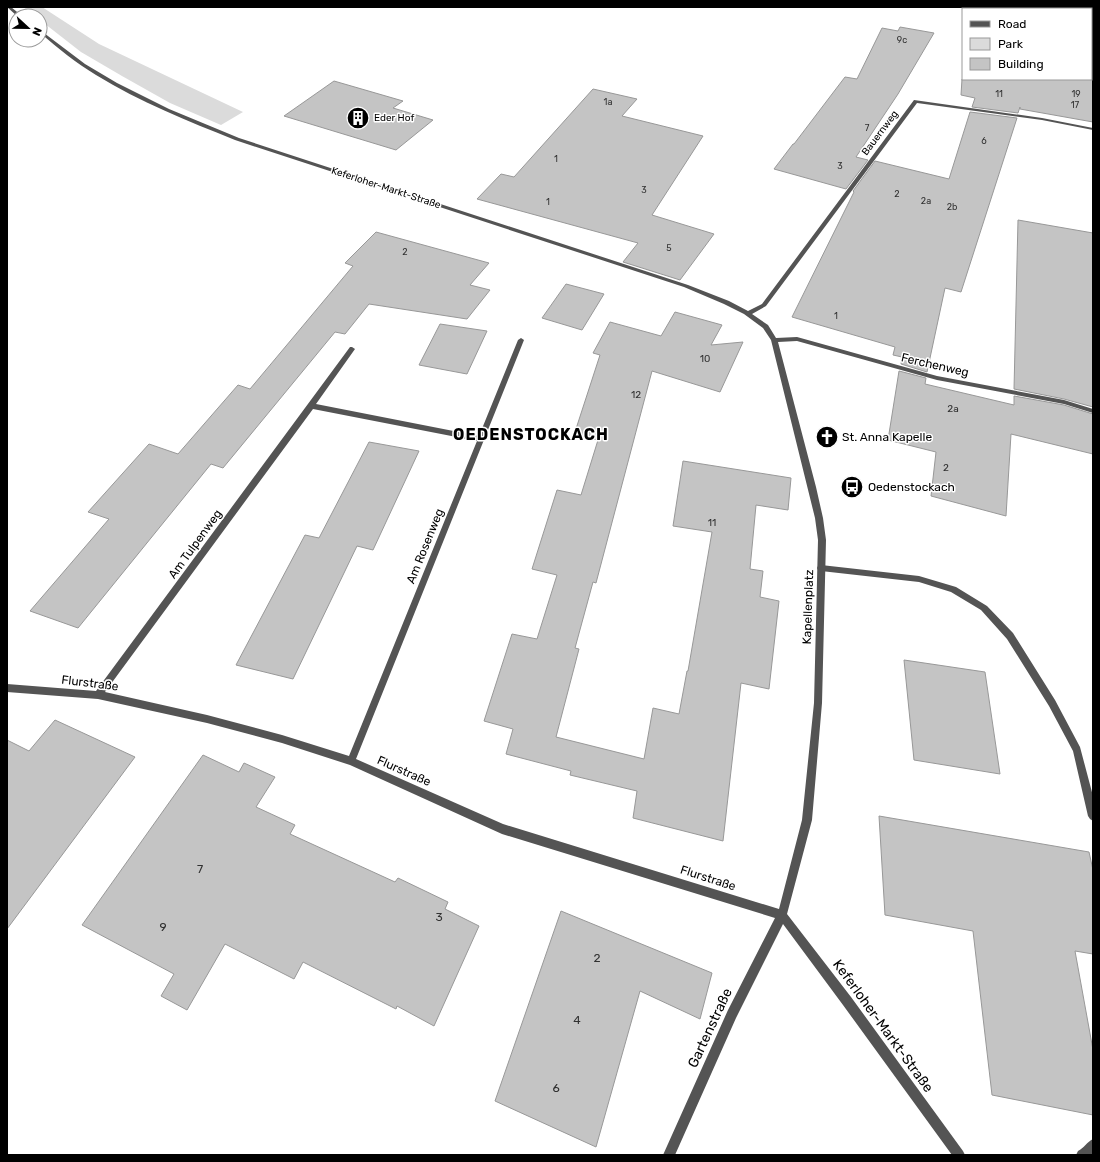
<svg xmlns="http://www.w3.org/2000/svg" width="1100" height="1162" font-family="Rubik,sans-serif">
  <style>
    .green { fill: #dbdbdb }
    .building { fill: #c4c4c4; stroke: #989898 }
    .lines { fill: none; stroke-linecap: round; stroke-linejoin: round }
    .service { fill: #545454; fill-rule: evenodd }
    .minor { fill: #545454; fill-rule: evenodd }
    .labels { text-anchor: middle; dominant-baseline: central; stroke-width: 3; stroke-linejoin: round; paint-order: stroke }
    .far-number-label { font-size: 9px; fill: #313131 }
    .far-poi-label { font-size: 10px; fill: #000; stroke: #fff; text-anchor: start }
    .far-street-label { font-size: 10px; fill: #000; stroke: #fff }
    .number-label { font-size: 10px; fill: #313131 }
    .street-label { font-size: 12px; fill: #000; stroke: #fff }
    .poi-label { font-size: 12px; fill: #000; stroke: #fff; text-anchor: start }
    .near-number-label { font-size: 12px; fill: #313131 }
    .near-street-label { font-size: 14px; fill: #000; stroke: #fff }
    .district-label { font-size: 16px; font-weight: bold; letter-spacing: 1px; fill: #000; stroke: #fff }
  </style>
  <rect width="100%" height="100%" fill="#fff"/>
  <!-- green -->
  <path class="green" d="M 23,7 L 42,7 L 99,44 L 243,112 L 221,125 L 170,103 L 122,76 L 81,52 L 40,20 L 40,16 L 35,16 Z"/>
  <!-- building -->
  <path class="building" d="M 900,27 L 934,33 L 898,94 L 856,157 L 868,160 L 846,189 L 774,169 L 793,144 L 794,144 L 845,77 L 857,79 L 882,28 L 898,31 Z
    M 962,79 L 1093,79 L 1093,122 L 1020,109 L 1020,107 L 1018,113 L 972,107 L 975,98 L 961,95 Z
    M 334,81 L 403,101 L 393,108 L 433,120 L 396,150 L 284,116 Z
    M 593,89 L 637,99 L 622,116 L 703,136 L 652,215 L 714,234 L 680,280 L 623,262 L 638,243 L 477,199 L 501,174 L 514,177 Z
    M 970,112 L 1017,118 L 961,292 L 945,288 L 927,372 L 901,364 L 902,357 L 893,355 L 895,347 L 792,317 L 854,192 L 853,191 L 875,161 L 949,179 Z
    M 1018,220 L 1093,233 L 1093,407 L 1064,399 L 1014,389 Z
    M 376,232 L 489,263 L 470,285 L 490,290 L 467,319 L 369,304 L 345,334 L 335,332 L 223,468 L 211,464 L 78,628 L 30,611 L 109,519 L 88,512 L 149,444 L 178,454 L 238,385 L 250,389 L 353,266 L 345,263 Z
    M 566,284 L 604,294 L 582,330 L 542,318 Z
    M 675,312 L 722,325 L 711,345 L 743,342 L 720,392 L 652,371 L 596,583 L 593,582 L 575,648 L 579,649 L 556,737 L 644,759 L 653,708 L 679,714 L 687,671 L 688,671 L 712,532 L 673,526 L 683,461 L 791,478 L 788,510 L 756,505 L 750,569 L 763,571 L 760,597 L 779,601 L 769,689 L 741,683 L 723,841 L 633,818 L 637,791 L 570,775 L 571,771 L 506,754 L 513,729 L 484,721 L 512,634 L 537,639 L 557,575 L 532,569 L 557,490 L 581,495 L 598,440 L 574,435 L 600,355 L 593,353 L 610,322 L 661,336 Z
    M 440,324 L 487,331 L 467,374 L 419,365 Z
    M 899,371 L 926,378 L 925,384 L 1014,405 L 1014,396 L 1064,405 L 1093,414 L 1093,454 L 1011,434 L 1006,516 L 931,496 L 936,452 L 888,440 Z
    M 369,442 L 419,451 L 373,550 L 357,546 L 293,679 L 236,665 L 305,535 L 319,538 Z
    M 904,660 L 985,672 L 1000,774 L 914,760 Z
    M 55,720 L 135,757 L 7,929 L 7,740 L 29,751 Z
    M 203,755 L 239,772 L 244,763 L 275,777 L 256,807 L 295,825 L 290,834 L 395,882 L 398,878 L 448,902 L 445,909 L 479,926 L 434,1026 L 397,1006 L 396,1009 L 303,962 L 294,979 L 225,944 L 187,1010 L 161,996 L 174,974 L 82,925 Z
    M 879,816 L 1089,852 L 1093,870 L 1093,954 L 1075,951 L 1093,1050 L 1093,1115 L 992,1095 L 973,931 L 885,915 Z
    M 561,911 L 712,973 L 700,1019 L 640,991 L 596,1147 L 495,1101 Z"/>
  <g class="lines">
    <!-- service -->
    <path class="service" d="M 821,565 L 919,576 L 956,587 L 987,606 L 1013,633 L 1055,700 L 1080,747 L 1093,796 L 1093,821 L 1090,819 L 1088,816 L 1073,751 L 1049,706 L 1007,639 L 981,610 L 951,592 L 919,582 L 821,571 L 818,570 L 817,568 L 818,566 Z
      M 1093,1139 L 1093,1155 L 1076,1155 L 1078,1151 C 1084,1148 1087,1142 1093,1139 Z"/>
    <!-- minor -->
    <path class="minor" d="M 7,7 L 11,7 L 22,16 L 17,16 Z
      M 40,30 L 85,64 L 117,83 L 169,109 L 239,138 L 688,285 L 729,301 L 748,311 L 762,304 L 914,100 L 1042,118 L 1093,128 L 1093,130 L 1042,120 L 917,103 L 766,306 L 752,314 L 768,325 L 776,338 L 797,337 L 937,376 L 1064,400 L 1093,409 L 1093,413 L 1064,404 L 937,380 L 797,341 L 778,342 L 816,487 L 823,518 L 826,540 L 822,703 L 812,820 L 787,914 L 851,997 L 963,1151 L 965,1155 L 952,1155 L 843,1005 L 783,924 L 736,1018 L 675,1155 L 663,1155 L 728,1010 L 775,918 L 502,834 L 350,765 L 282,743 L 207,723 L 98,699 L 7,692 L 7,684 L 96,691 L 350,347 L 352,347 L 355,349 L 316,404 L 479,436 L 518,340 L 521,338 L 524,340 L 356,759 L 503,824 L 779,909 L 802,820 L 814,703 L 818,540 L 815,518 L 771,340 L 763,328 L 744,314 L 724,304 L 684,287 L 235,140 C 188,121 140,102 96,75 C 76,63 58,48 40,33 ZM 313,409 L 477,441 L 349,756 L 282,735 L 207,715 L 105,692 Z"/>
  </g>
  <!-- icons -->
  <defs>
    <g id="building-disc" transform="scale(1.15)"><circle r="9.5" fill="#000" stroke="#fff"/><path d="M-4-6H4V6H1V3H-1V6H-4ZM-2.5-4.3h1.7v1.8h-1.7ZM.8-4.3h1.7v1.8H.8ZM-2.5-1h1.7V.8h-1.7ZM.8-1h1.7V.8H.8Z" fill="#fff"/></g>
    <g id="church-disc" transform="scale(1.15)"><circle r="9.5" fill="#000" stroke="#fff"/><path d="M-1.2-6h2.4v3.5h3.3v2.4h-3.3V6h-2.4V-.1h-3.3v-2.4h3.3Z" fill="#fff"/></g>
    <g id="bus-disc" transform="scale(1.15)"><circle r="9.5" fill="#000" stroke="#fff"/><path d="M-5-6H5V4H4V6H2V4H-2V6H-4V4H-5ZM-3.5-4V0h7V-4ZM-3.5 1.2v1.5H-2V1.2ZM2 1.2v1.5H3.5V1.2Z" fill="#fff"/></g>
  </defs>
  <g fill-rule="evenodd">
    <use href="#building-disc" x="358" y="118"/>
    <use href="#church-disc" x="827" y="437"/>
    <use href="#bus-disc" x="852" y="487"/>
  </g>
  <g class="labels">
    <!-- far-number labels -->
    <g class="far-number-label">
      <text x="902" y="40">9c</text>
      <text x="999" y="94">11</text>
      <text x="1076" y="94">19</text>
      <text x="608" y="102">1a</text>
      <text x="1075" y="105">17</text>
      <text x="867" y="128">7</text>
      <text x="984" y="141">6</text>
      <text x="556" y="159">1</text>
      <text x="840" y="166">3</text>
      <text x="644" y="190">3</text>
      <text x="897" y="194">2</text>
      <text x="926" y="201">2a</text>
      <text x="548" y="202">1</text>
      <text x="952" y="207">2b</text>
      <text x="669" y="248">5</text>
      <text x="405" y="252">2</text>
      <text x="836" y="316">1</text>
    </g>
    <!-- far-poi labels -->
    <g class="far-poi-label">
      <text x="374" y="118">Eder Hof</text>
    </g>
    <!-- far-street labels -->
    <g class="far-street-label">
      <text transform="translate(880 133) rotate(-53)">Bauernweg</text>
      <text transform="translate(386 188) rotate(18)">Keferloher-Markt-Straße</text>
    </g>
    <!-- number labels -->
    <g class="number-label">
      <text x="705" y="359">10</text>
      <text x="636" y="395">12</text>
      <text x="953" y="409">2a</text>
      <text x="946" y="468">2</text>
      <text x="712" y="523">11</text>
    </g>
    <!-- street labels -->
    <g class="street-label">
      <text transform="translate(935 365) rotate(13)">Ferchenweg</text>
      <text transform="translate(195 544) rotate(-54)">Am Tulpenweg</text>
      <text transform="translate(425 546) rotate(-68)">Am Rosenweg</text>
      <text transform="translate(808 607) rotate(-88)">Kapellenplatz</text>
      <text transform="translate(90 683) rotate(7)">Flurstraße</text>
      <text transform="translate(404 771) rotate(24)">Flurstraße</text>
      <text transform="translate(708 878) rotate(18)">Flurstraße</text>
    </g>
    <!-- poi labels -->
    <g class="poi-label">
      <text x="842" y="437">St. Anna Kapelle</text>
      <text x="868" y="487">Oedenstockach</text>
    </g>
    <!-- near-number labels -->
    <g class="near-number-label">
      <text x="200" y="869">7</text>
      <text x="439" y="917">3</text>
      <text x="163" y="927">9</text>
      <text x="597" y="958">2</text>
      <text x="577" y="1020">4</text>
      <text x="556" y="1088">6</text>
    </g>
    <!-- near-street labels -->
    <g class="near-street-label">
      <text transform="translate(883 1026) rotate(54)">Keferloher-Markt-Straße</text>
      <text transform="translate(710 1028) rotate(-65)">Gartenstraße</text>
    </g>
    <!-- district labels -->
    <g class="district-label">
      <text x="531" y="434">OEDENSTOCKACH</text>
    </g>
  </g>
  <!-- border -->
  <rect width="1100" height="1162" fill="none" stroke="#000000" stroke-width="16"/>
  <!-- legend -->
  <rect x="962" y="8" width="130" height="72" fill="#ffffff" stroke="#999999"/>
  <rect x="970" y="21" width="20" height="6" fill="#545454" stroke="#999999"/>
  <text x="998" y="28" font-size="12" fill="#000000">Road</text>
  <rect x="970" y="38" width="20" height="12" fill="#dbdbdb" stroke="#999999"/>
  <text x="998" y="48" font-size="12" fill="#000000">Park</text>
  <rect x="970" y="58" width="20" height="12" fill="#c4c4c4" stroke="#999999"/>
  <text x="998" y="68" font-size="12" fill="#000000">Building</text>
  <!-- north arrow -->
  <g transform="translate(28 28) rotate(112)"><circle r="19" fill="#ffffff" stroke="#999999"/>
  <path d="M0-3L7 15L0 10L-7 15Z" fill="#000000"/>
  <text y="-6" font-size="11" font-weight="bold" text-anchor="middle" fill="#000000">N</text>
  </g>
</svg>
